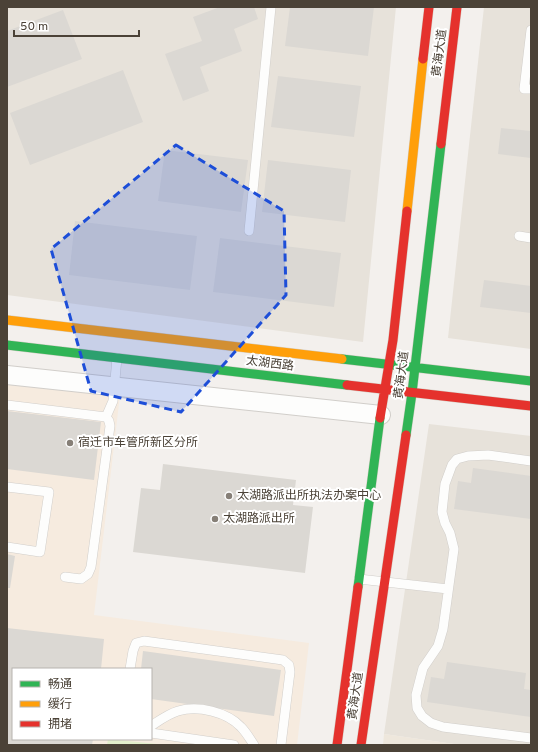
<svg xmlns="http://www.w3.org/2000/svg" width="538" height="752" font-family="Overpass,'Noto Sans SC',sans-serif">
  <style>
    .residential { fill: #e7e2da }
    .commercial { fill: #f6ebdf; fill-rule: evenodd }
    .education { fill: #eee7dc }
    .green { fill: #e3eecb }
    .building { fill: #dbd8d3 }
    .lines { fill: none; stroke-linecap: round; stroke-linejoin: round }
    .lane-casing { stroke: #d1ceca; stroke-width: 10 }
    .street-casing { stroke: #d1ceca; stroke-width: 20 }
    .fast-casing { stroke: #d4cec5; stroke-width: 10 }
    .slow-casing { stroke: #d4cec5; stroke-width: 10 }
    .jam-casing { stroke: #d4cec5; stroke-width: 10 }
    .lane { stroke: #fdfdfc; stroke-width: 9 }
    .street { stroke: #fdfdfc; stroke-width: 18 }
    .fast { stroke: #30b455; stroke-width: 9 }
    .slow { stroke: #ff9f0a; stroke-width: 9 }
    .jam { stroke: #e5322d; stroke-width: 9 }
    .marked { fill: #1d4ed8; fill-opacity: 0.2; stroke: #1d4ed8; stroke-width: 3; stroke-dasharray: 8 5; stroke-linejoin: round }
    .poi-dot { fill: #867f77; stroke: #fff; stroke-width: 1.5 }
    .labels { text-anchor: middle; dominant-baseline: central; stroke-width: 4; stroke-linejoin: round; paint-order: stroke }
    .street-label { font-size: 12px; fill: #4b4237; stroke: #fff }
    .poi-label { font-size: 12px; fill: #4b4237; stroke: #fff; text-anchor: start }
  </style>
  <rect width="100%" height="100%" fill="#f3f0ed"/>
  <!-- residential -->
  <path class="residential" d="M 7,7 L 396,7 L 363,342 L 7,295 Z
    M 484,7 L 531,7 L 531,349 L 448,338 Z
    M 429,424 L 531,436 L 531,745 L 461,745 L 384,734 Z"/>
  <!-- commercial -->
  <path class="commercial" d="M 7,382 L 120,395 L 94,615 L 309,643 L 297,745 L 7,745 ZM 13,669 L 151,669 L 151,739 L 13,739 Z"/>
  <!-- education -->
  <path class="education" d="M 384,734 L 461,745 L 383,745 Z"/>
  <!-- green -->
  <path class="green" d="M 108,739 L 167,745 L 107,745 Z"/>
  <!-- building -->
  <path class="building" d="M 220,7 L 254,7 L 258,19 L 234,29 L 242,51 L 200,67 L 209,91 L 183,101 L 165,54 L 202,41 L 193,17 Z
    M 290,7 L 374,7 L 368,56 L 285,46 Z
    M 63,10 L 82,59 L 7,87 L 7,31 Z
    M 123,70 L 143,122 L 30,165 L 10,113 Z
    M 278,76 L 361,86 L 354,137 L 271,127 Z
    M 501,128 L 531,131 L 531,158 L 498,154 Z
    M 165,150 L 248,160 L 241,212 L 158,201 Z
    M 268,160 L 351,170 L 345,222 L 262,212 Z
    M 75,221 L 197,236 L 190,290 L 69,275 Z
    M 220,238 L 341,253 L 334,307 L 213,292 Z
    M 484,280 L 531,286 L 531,313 L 480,307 Z
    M 7,411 L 101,422 L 94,480 L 7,469 Z
    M 163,464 L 296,480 L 293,505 L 313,507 L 305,573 L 133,552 L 141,488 L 160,490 Z
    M 473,468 L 531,476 L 531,519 L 454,509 L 458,481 L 471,483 Z
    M 7,554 L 15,556 L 10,588 L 7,588 Z
    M 7,628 L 104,639 L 101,669 L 13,669 L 13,739 L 93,739 L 92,745 L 7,745 Z
    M 143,651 L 281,670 L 274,716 L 151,699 L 151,669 L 141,669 Z
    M 447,662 L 526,673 L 524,689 L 531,690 L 531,717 L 427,702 L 431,677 L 444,679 Z"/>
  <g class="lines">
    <!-- lane casing -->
    <g class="lane-casing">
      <path id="lane" d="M 531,30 L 524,89 L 531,89
        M 249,231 L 271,7
        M 519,236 L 531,238
        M 7,405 L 106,417 L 109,421 L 110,426 L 91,567 L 88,574 L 81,579 L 65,577
        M 106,417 L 113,401 L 117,358
        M 531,461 L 488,455 L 468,456 L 457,459 L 452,465 L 445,484 L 442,512 L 445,523 L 450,533 L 454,549 L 443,629 L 438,646 L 423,668 L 416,695 L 417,708 L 422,716 L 431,723 L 443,727 L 531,738
        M 7,487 L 49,492 L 40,552 L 7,547
        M 359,579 L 448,589
        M 130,669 L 133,651 L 136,643 L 144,641 L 283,660 L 289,665 L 290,672 L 281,745
        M 151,726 C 160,720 168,714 178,711 C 198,705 227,712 241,727 C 246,732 250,739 254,745
        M 151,733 L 234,745"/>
    </g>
    <!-- street casing -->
    <g class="street-casing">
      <path id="street" d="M 7,375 L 381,415"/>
    </g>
    <!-- fast casing -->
    <g class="fast-casing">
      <path id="fast" d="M 7,345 L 347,385
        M 342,359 L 531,381
        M 406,435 L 412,393 L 441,144
        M 358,587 L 380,418"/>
    </g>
    <!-- slow casing -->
    <g class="slow-casing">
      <path id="slow" d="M 407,211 L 423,59
        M 7,320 L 342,359"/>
    </g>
    <!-- jam casing -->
    <g class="jam-casing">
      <path id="jam" d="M 423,59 L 429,7
        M 441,144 L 457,7
        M 347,385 L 531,406
        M 380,418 L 393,340 L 407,211
        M 337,745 L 358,587
        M 361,745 L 406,435"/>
    </g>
    <!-- lane -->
    <use href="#lane" class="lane"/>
    <!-- street -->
    <use href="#street" class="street"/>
    <!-- fast -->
    <use href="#fast" class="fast"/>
    <!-- slow -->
    <use href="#slow" class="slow"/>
    <!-- jam -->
    <use href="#jam" class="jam"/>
  </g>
  <!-- marked area -->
  <path class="marked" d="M 176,145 L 284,211 L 286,295 L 181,412 L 91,391 L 51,249 Z"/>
  <!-- markers -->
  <g class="poi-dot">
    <circle cx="70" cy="443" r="4"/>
    <circle cx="229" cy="496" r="4"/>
    <circle cx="215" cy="519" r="4"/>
  </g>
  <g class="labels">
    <!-- street labels -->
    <g class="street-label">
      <text transform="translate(440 53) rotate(-83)">黄海大道</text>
      <text transform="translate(270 364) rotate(7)">太湖西路</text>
      <text transform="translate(402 375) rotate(-83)">黄海大道</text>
      <text transform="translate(356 696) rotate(-82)">黄海大道</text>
    </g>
    <!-- poi labels -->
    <g class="poi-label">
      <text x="78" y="443">宿迁市车管所新区分所</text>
      <text x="237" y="496">太湖路派出所执法办案中心</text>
      <text x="223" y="519">太湖路派出所</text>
    </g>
  </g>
  <!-- border -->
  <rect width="538" height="752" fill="none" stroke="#4b4237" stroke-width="16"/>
  <!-- legend -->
  <rect x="12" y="668" width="140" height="72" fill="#ffffff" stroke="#b7b3af"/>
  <rect x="20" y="681" width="20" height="6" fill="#30b455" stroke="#b7b3af"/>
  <text x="48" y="688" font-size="12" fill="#4b4237">畅通</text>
  <rect x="20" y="701" width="20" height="6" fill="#ff9f0a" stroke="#b7b3af"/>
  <text x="48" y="708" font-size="12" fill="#4b4237">缓行</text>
  <rect x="20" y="721" width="20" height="6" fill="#e5322d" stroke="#b7b3af"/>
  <text x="48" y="728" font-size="12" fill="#4b4237">拥堵</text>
  <!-- scale -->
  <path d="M14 30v6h125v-6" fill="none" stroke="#4b4237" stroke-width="2"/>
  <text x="20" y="30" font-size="12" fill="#4b4237" stroke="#ffffff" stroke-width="3" paint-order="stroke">50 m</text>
</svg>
